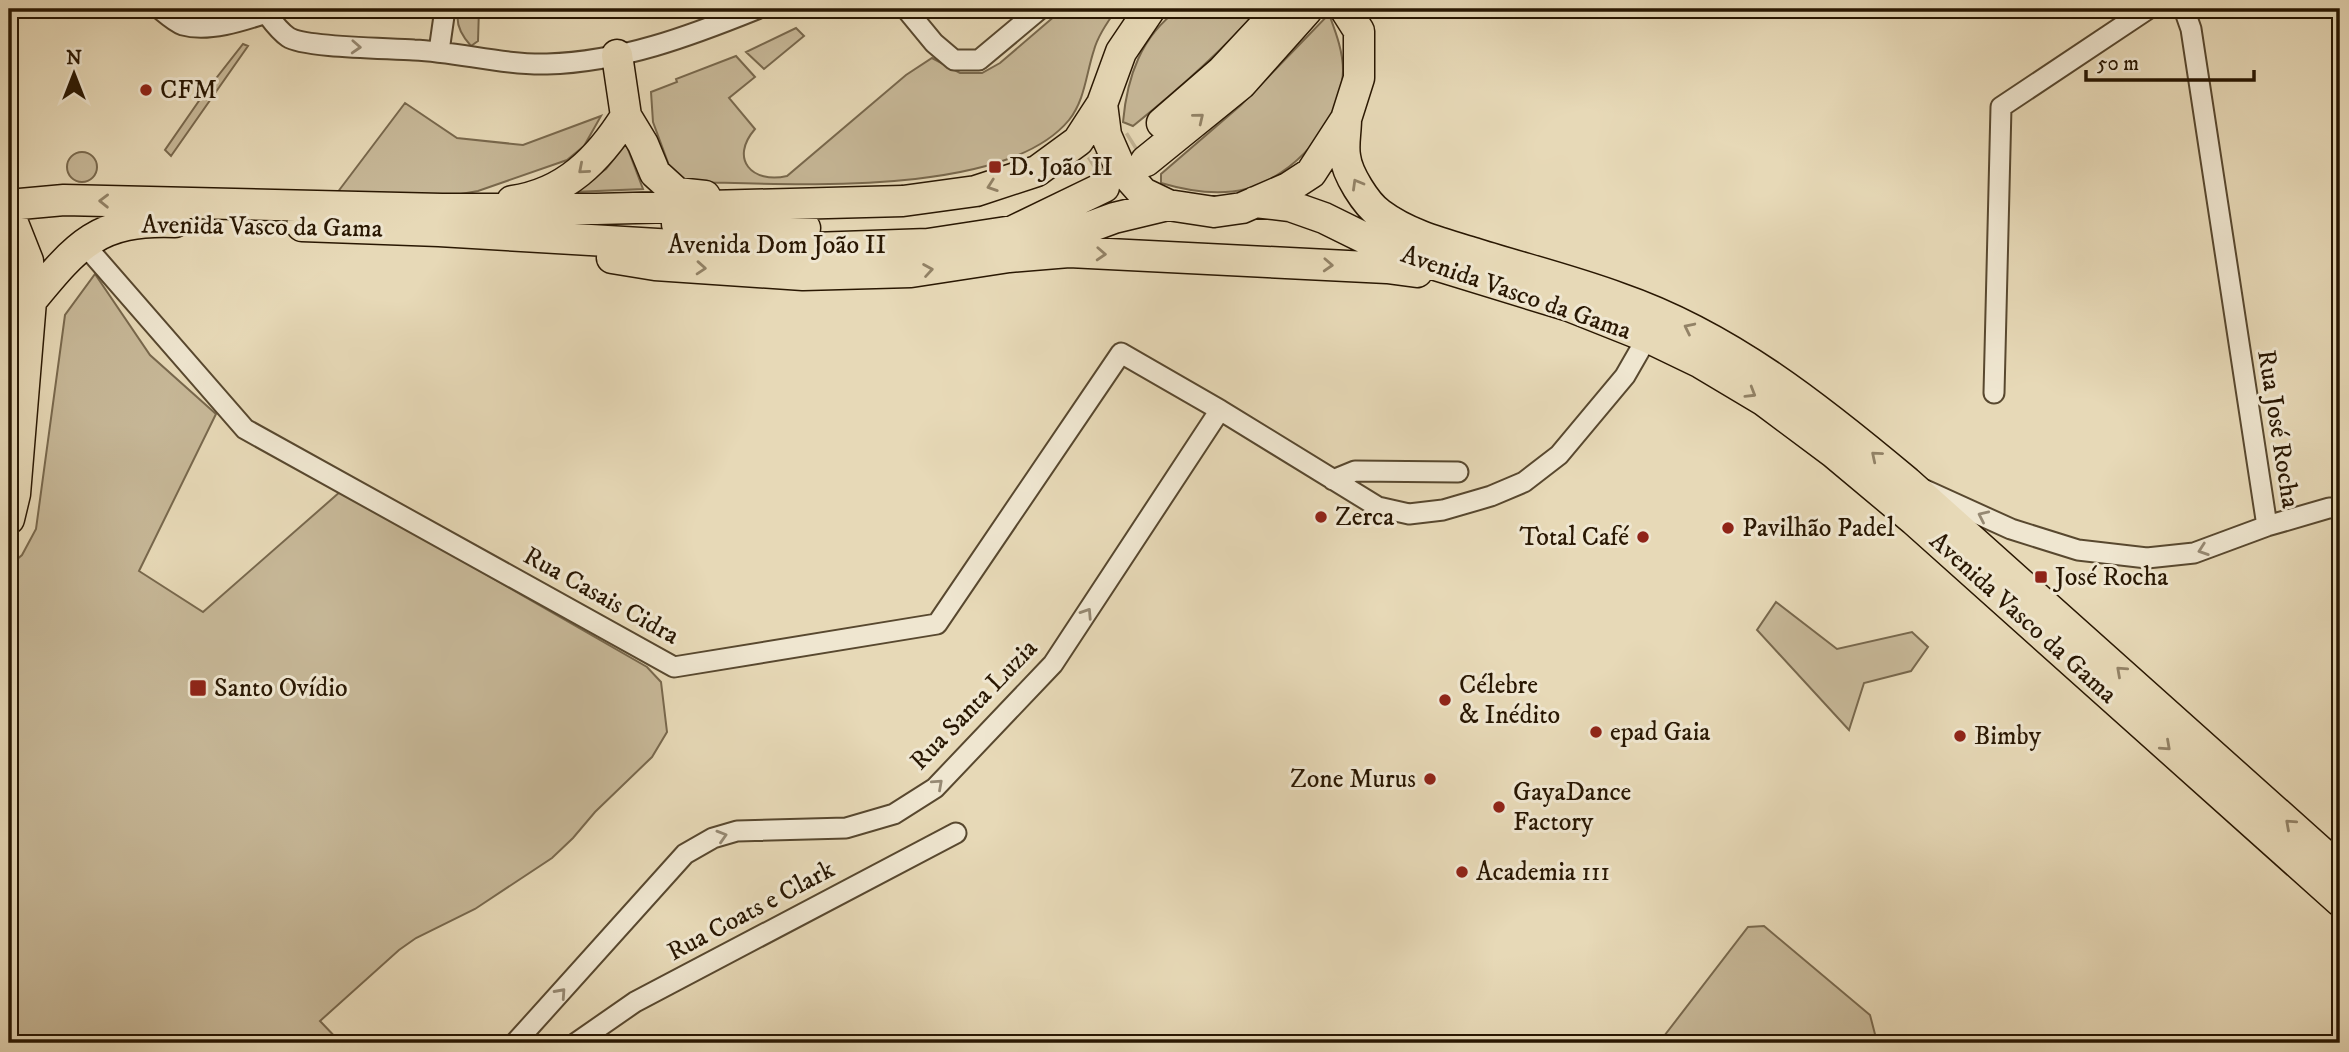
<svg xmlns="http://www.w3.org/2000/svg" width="2349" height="1052" font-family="'IM FELL DW Pica',serif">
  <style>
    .green { fill: #c7b898; stroke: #78684d; stroke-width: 2 }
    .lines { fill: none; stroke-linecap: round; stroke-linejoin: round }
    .primary-tunnel { stroke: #c1b293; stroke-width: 30; stroke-dasharray: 30 15; stroke-linecap: butt }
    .minor-casing { stroke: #58482f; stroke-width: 23 }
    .primary-casing { stroke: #291702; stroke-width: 33 }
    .minor { stroke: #efe6d0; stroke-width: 19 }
    .primary { stroke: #e7d9b7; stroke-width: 30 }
    .oneway { stroke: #968973 }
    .oneway2 { stroke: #928266 }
    .poi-dot { fill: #8f2418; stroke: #efe6d0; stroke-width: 2.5 }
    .labels { text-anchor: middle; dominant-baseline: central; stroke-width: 6; stroke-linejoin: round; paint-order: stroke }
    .poi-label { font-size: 26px; fill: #291702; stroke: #efe6d0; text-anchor: start }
    .street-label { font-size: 26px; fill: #291702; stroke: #efe6d0 }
  </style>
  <rect width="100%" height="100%" fill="#e7d9b7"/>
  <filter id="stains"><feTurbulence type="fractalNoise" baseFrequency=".00286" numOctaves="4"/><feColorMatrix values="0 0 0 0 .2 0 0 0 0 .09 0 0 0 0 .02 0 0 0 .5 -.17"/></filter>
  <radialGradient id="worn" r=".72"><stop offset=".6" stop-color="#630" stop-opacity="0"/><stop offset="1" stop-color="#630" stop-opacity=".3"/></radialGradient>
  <!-- green -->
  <path class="green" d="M 459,9 L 479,9 L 478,41 L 471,46 C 462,36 454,23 459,9 Z
    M 1063,9 L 1117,9 C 1108,21 1098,35 1094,50 C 1086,74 1085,100 1069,120 C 1003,200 781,183 685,182 L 670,168 L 653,122 L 651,92 L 677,82 L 676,79 L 736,56 L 755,77 L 729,98 L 755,129 C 729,159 752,184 787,176 L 906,75 L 932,58 L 960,73 L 982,73 L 1000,63 Z
    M 1179,9 L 1259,9 C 1221,52 1178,90 1133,126 L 1123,122 C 1127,77 1141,36 1179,9 Z
    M 1329,14 C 1336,33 1343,51 1343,71 C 1342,123 1294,176 1246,189 C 1218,196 1188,191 1161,183 L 1161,174 L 1241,105 Z
    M 796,28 L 804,36 L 764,69 L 746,52 Z
    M 243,44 L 248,46 L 171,156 L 165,150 L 203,95 Z
    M 405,103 L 457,138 L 523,145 L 601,116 L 584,146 L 567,160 L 478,191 L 438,198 L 337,193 Z
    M 626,144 L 643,189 L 573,192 L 606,169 Z
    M67 167a15 15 0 1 1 30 0a15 15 0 1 1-30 0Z
    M 95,274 L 150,355 L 216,414 L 139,571 L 203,612 L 341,491 L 647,667 L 661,682 L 667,732 L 652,757 L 595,812 L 573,838 L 552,858 L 475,909 L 416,938 L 399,950 L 320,1021 L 341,1043 L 9,1043 L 9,566 L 22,555 L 36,529 L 65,315 Z
    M 1776,602 L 1837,649 L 1912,632 L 1928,647 L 1911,671 L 1864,683 L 1849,730 L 1757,630 Z
    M 1764,926 L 1870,1015 L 1876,1038 L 1869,1043 L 1661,1043 L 1661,1040 L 1748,927 Z"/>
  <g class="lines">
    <!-- primary-tunnel -->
    <path class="primary-tunnel" d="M 1095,171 L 1136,145"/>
    <!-- minor casing -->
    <g class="minor-casing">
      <path id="minor" d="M 160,9 C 166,14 175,22 183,25 C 208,32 242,21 266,13
        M 266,9 L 266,13 C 272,21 279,31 288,37 C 304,48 390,48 414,50 C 459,52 502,65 547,64 C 621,62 690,36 757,9
        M 906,9 L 934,43 L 954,60 L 979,60 L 1040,9
        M 2184,9 L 2191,29 L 2267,526
        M 439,51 L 445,9
        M 83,243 L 245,429 L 674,667 L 937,624 L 1121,353 L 1220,410 L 1378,507 L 1409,514 L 1443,510 L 1491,496 L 1524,482 L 1559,455 L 1625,376 L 1652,329
        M 1994,393 L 2001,107 L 2148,9
        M 1333,480 L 1355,471 L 1458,472
        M 1925,490 L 2011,529 L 2078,550 L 2147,558 L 2194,553 L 2267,526 L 2329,508 L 2340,508
        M 515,1043 L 685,854 L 713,838 L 737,831 L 846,828 L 894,814 L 935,788 L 1053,664 L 1220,410
        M 576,1043 L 635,1002 L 956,833"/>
    </g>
    <!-- primary casing -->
    <g class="primary-casing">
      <path id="primary" d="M 1150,9 L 1121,52 L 1102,104 L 1106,135 L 1120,167 L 1143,193 L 1168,205 L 1214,212 L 1242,208 L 1288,188 L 1311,173 L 1346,119 L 1359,78 L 1359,31 L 1345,9
        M 617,55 L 626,116 L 643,144 L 655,173 L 677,193 L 705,196
        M 1346,119 C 1346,131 1343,145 1345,156 C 1347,174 1366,204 1380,214 C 1408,235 1444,244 1477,254 C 1525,269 1573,281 1619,298 C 1729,336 1820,409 1907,482 L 2340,869
        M 1162,123 L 1222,71 L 1280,9
        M 1146,161 L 1241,84 L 1307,10
        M 512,201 C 565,194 599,159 626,116
        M 1255,202 L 1290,206 L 1324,218 L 1393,252 L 1569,306 L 1647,337 L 1701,363 L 1763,400 L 1834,453 L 1914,520 L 2340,901
        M 9,205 L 64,200 L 442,209 L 596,209 L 903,201 L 976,191 L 1037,171 L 1078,141 L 1102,104
        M 9,213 L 28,261 L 31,301 L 15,494 L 9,519
        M 677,224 L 754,229 L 805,228
        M 302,226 L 439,231 L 757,250 L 928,244 L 1013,231 L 1104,187
        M 1038,246 L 1114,218 L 1168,205
        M 612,258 L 655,265 L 803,275 L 911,272 L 1009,257 L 1069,252 L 1387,268 L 1417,272
        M 31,301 C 77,245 98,219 175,222"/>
    </g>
    <!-- minor -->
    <use href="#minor" class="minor"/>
    <!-- primary -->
    <use href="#primary" class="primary"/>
  </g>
  <!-- one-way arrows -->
  <defs><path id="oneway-chevron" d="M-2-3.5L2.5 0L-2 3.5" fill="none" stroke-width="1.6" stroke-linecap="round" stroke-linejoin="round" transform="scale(1.75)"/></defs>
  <g class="oneway">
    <use href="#oneway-chevron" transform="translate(356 47) rotate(3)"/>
    <use href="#oneway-chevron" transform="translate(1983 516) rotate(-155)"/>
    <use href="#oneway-chevron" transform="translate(2203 550) rotate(161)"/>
    <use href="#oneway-chevron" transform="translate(1087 613) rotate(-57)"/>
    <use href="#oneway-chevron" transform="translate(938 784) rotate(-42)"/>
    <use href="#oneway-chevron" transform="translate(722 836) rotate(-17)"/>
    <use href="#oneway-chevron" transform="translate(561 993) rotate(-48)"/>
  </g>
  <g class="oneway2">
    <use href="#oneway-chevron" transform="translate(1199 118) rotate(-39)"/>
    <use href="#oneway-chevron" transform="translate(583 169) rotate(139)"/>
    <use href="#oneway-chevron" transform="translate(1357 184) rotate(-120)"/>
    <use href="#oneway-chevron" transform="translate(992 186) rotate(161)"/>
    <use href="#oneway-chevron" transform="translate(104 201) rotate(-179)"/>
    <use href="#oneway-chevron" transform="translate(1101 254) rotate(3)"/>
    <use href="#oneway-chevron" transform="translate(1328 265) rotate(3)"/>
    <use href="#oneway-chevron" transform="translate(701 268) rotate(4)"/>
    <use href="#oneway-chevron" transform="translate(928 270) rotate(-9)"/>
    <use href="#oneway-chevron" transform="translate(1689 328) rotate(-154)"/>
    <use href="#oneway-chevron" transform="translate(1751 393) rotate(31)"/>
    <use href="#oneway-chevron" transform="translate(1876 456) rotate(-140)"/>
    <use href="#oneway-chevron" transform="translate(2121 671) rotate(-138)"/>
    <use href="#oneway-chevron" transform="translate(2166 746) rotate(42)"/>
    <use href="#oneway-chevron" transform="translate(2290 824) rotate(-138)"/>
  </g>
  <!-- markers -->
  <g class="poi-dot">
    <circle cx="146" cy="90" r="7"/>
    <rect x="988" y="160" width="14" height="14" rx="3.5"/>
    <circle cx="1321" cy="517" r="7"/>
    <circle cx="1728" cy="528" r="7"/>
    <circle cx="1643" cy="537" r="7"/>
    <rect x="2034" y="570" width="14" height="14" rx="3.5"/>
    <rect x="189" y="679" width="18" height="18" rx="3.5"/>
    <circle cx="1445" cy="700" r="7"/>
    <circle cx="1596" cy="732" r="7"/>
    <circle cx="1960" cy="736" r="7"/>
    <circle cx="1430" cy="779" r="7"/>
    <circle cx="1499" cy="807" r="7"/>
    <circle cx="1462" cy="872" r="7"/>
  </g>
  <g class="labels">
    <!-- poi labels -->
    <g class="poi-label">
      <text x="160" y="90">CFM</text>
      <text x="1009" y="167">D. João II</text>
      <text x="1335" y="517">Zerca</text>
      <text x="1742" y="528">Pavilhão Padel</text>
      <text x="1629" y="537" text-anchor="end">Total Café</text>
      <text x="2055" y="577">José Rocha</text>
      <text x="1459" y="685">Célebre<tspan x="1459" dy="30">&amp; Inédito</tspan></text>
      <text x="214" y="688">Santo Ovídio</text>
      <text x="1610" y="732">epad Gaia</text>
      <text x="1974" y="736">Bimby</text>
      <text x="1416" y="779" text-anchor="end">Zone Murus</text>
      <text x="1513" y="792">GayaDance<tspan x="1513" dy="30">Factory</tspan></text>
      <text x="1476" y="872">Academia 111</text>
    </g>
    <!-- street labels -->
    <g class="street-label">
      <text transform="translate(262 227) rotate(1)">Avenida Vasco da Gama</text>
      <text x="777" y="245">Avenida Dom João II</text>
      <text transform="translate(1516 293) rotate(19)">Avenida Vasco da Gama</text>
      <text transform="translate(2278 429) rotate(81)">Rua José Rocha</text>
      <text transform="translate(601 596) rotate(29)">Rua Casais Cidra</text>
      <text transform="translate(2023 618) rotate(42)">Avenida Vasco da Gama</text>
      <text transform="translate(974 705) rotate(-46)">Rua Santa Luzia</text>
      <text transform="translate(751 911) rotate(-28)">Rua Coats e Clark</text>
    </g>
  </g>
  <!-- margin -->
  <rect width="2349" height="1052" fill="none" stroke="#e7d9b7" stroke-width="35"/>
  <rect x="10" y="10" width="2328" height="1031" fill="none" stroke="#291702" stroke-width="3.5"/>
  <rect x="18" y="18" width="2314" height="1017" fill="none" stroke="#291702" stroke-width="2"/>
  <!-- north arrow -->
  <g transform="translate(74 74)" stroke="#efe6d0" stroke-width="5" paint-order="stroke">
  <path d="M0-5L12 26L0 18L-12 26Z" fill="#291702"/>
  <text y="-10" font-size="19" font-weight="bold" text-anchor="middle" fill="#291702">N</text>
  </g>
  <!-- scale -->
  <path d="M2086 70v10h168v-10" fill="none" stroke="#291702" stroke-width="3.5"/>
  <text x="2097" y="70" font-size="21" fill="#291702" stroke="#efe6d0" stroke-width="5" paint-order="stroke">50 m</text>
  <rect width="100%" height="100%" filter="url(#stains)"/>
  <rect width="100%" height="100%" fill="url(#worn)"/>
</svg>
